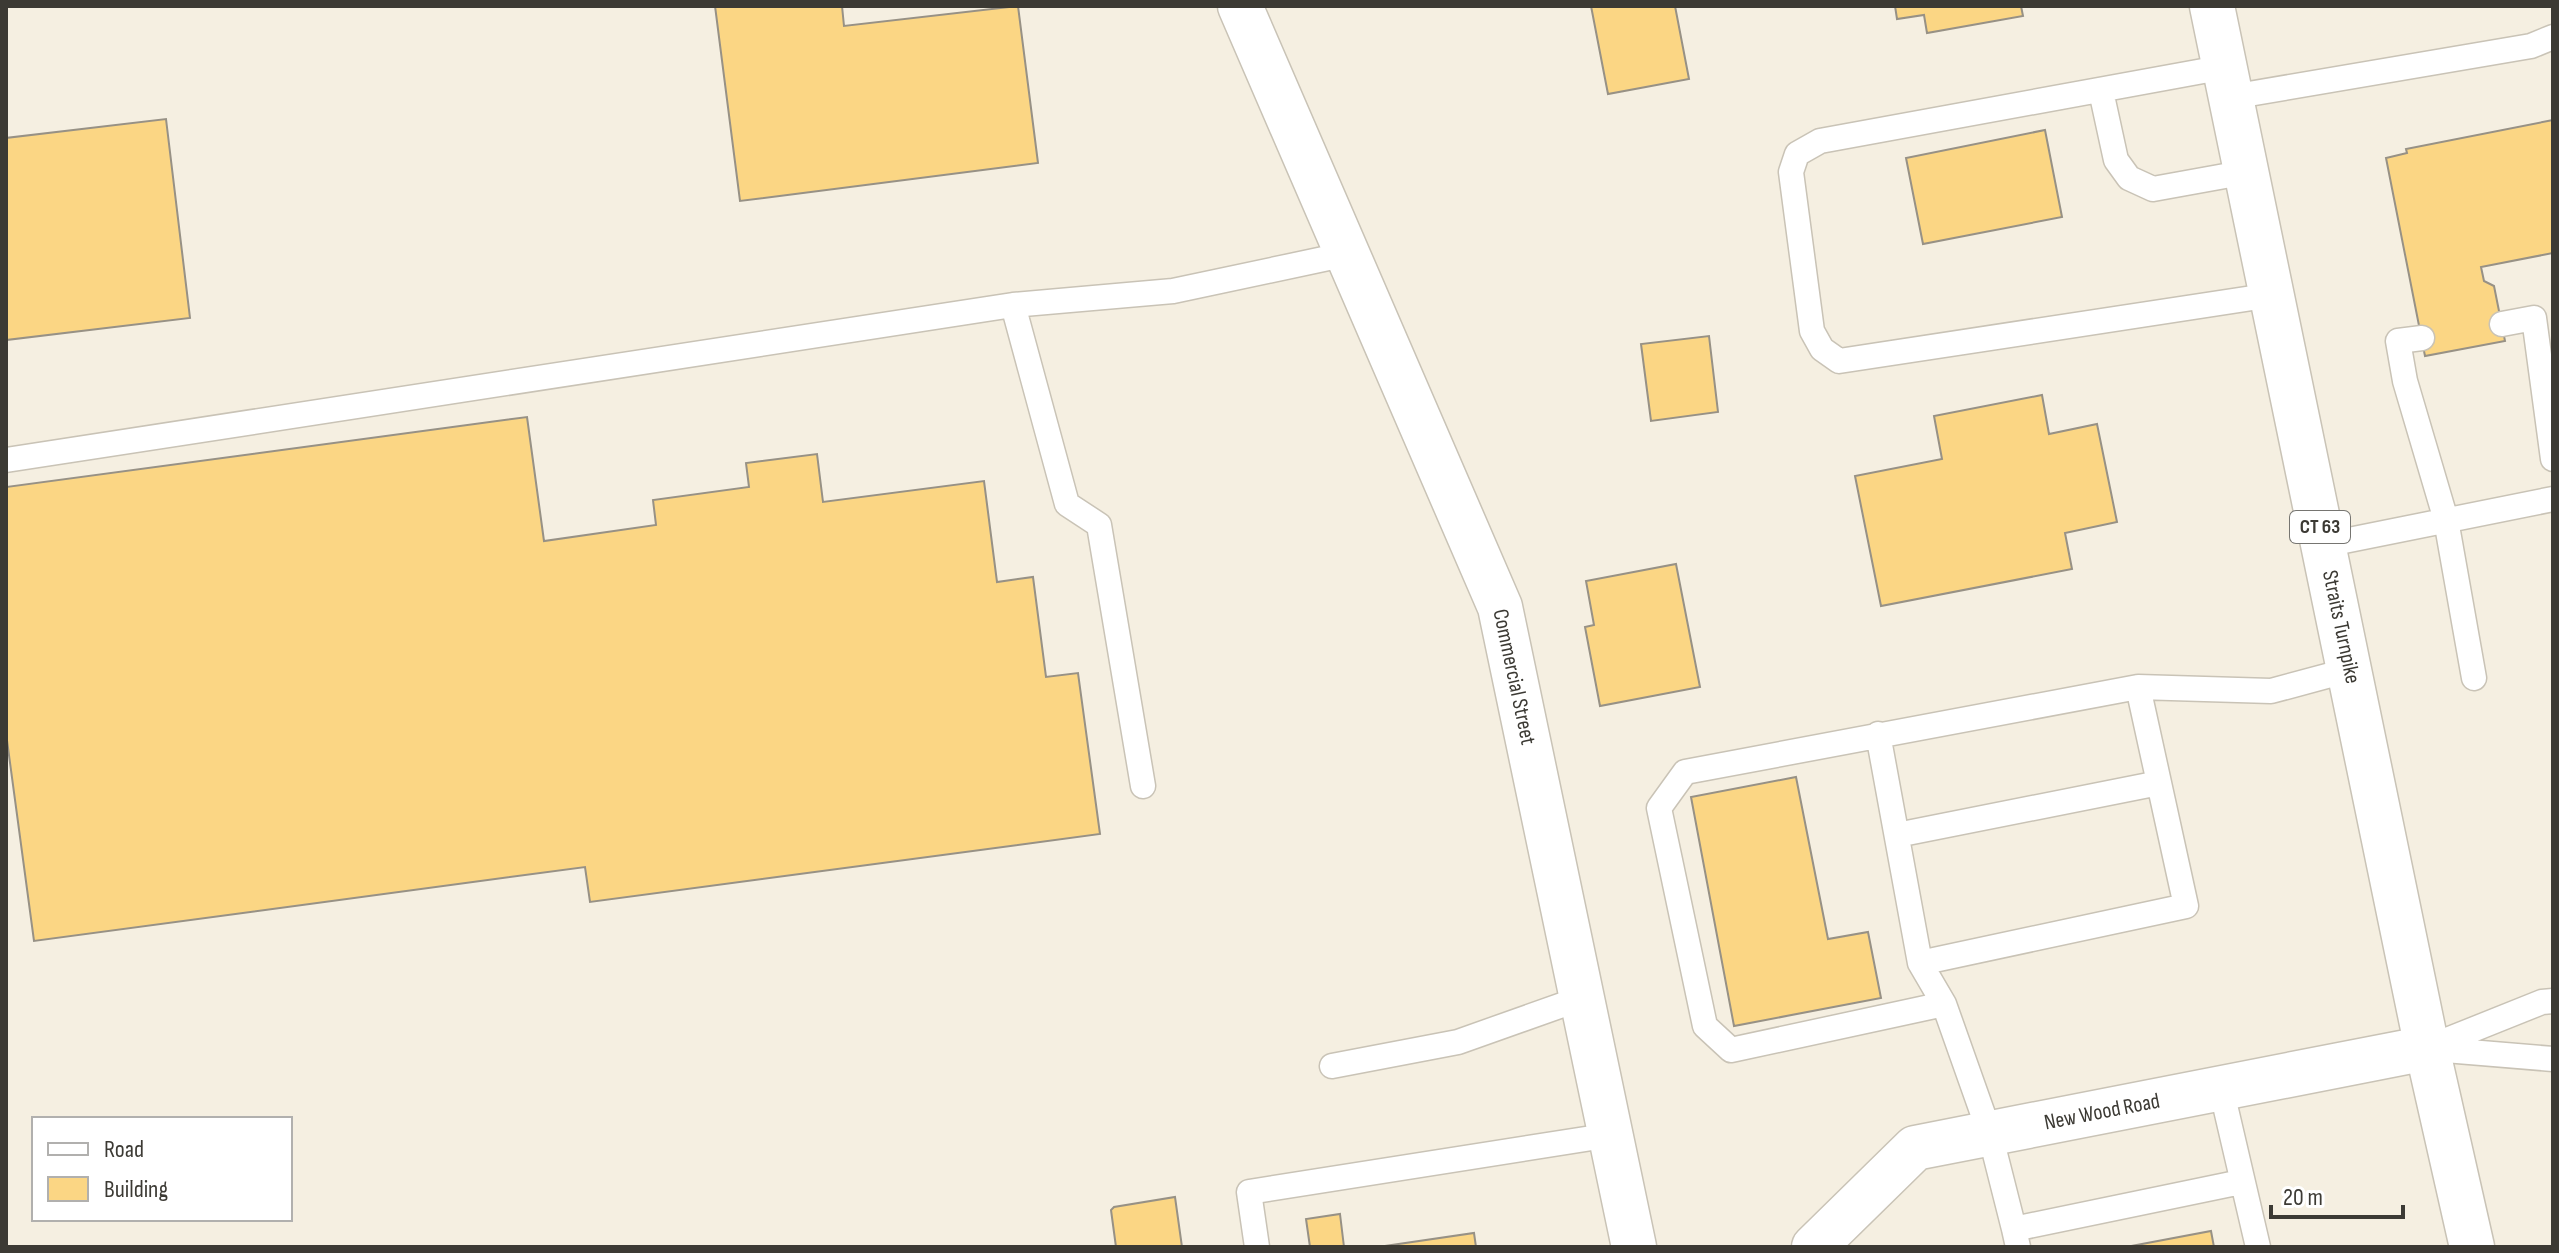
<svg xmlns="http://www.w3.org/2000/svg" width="2559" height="1253" font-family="'Sofia Sans Condensed',sans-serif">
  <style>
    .building { fill: #fbd684; stroke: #979185; stroke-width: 2 }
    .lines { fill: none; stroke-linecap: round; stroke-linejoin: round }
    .service-casing { stroke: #c9c3b6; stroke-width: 27 }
    .minor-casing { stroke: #c9c3b6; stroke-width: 47 }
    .primary-casing { stroke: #c9c3b6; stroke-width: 47 }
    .service { stroke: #fff; stroke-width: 24 }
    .minor { stroke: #fff; stroke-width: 44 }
    .primary { stroke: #fff; stroke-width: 44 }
    .labels { text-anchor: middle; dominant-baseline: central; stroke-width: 8; stroke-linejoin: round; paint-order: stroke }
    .shield { fill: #fff; stroke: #767571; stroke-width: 2 }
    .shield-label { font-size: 20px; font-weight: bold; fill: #3c3a34 }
    .street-label { font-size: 22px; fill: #3c3a34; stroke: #fff }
  </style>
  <rect width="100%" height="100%" fill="#f5efe1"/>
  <!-- building -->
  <path class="building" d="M 715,6 L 842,6 L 844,26 L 1018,6 L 1038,163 L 740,201 Z
    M 1591,6 L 1675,6 L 1689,79 L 1608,94 Z
    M 1895,6 L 2021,6 L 2023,16 L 1927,33 L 1924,15 L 1897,19 Z
    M 166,119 L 190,318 L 6,340 L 6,138 Z
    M 2553,120 L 2553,253 L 2481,267 L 2484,281 L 2494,286 L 2505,341 L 2425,356 L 2386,158 L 2407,153 L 2406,149 Z
    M 2045,130 L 2062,217 L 1923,244 L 1906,158 Z
    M 1709,336 L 1718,412 L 1651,421 L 1641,344 Z
    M 2042,395 L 2049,434 L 2097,424 L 2117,522 L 2065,533 L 2072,569 L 1881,606 L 1855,476 L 1942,459 L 1934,416 Z
    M 527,417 L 544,541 L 656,525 L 653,500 L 749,487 L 746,463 L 817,454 L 823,502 L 984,481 L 997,582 L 1033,577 L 1046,677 L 1078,673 L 1100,834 L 590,902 L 585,867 L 34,941 L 6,733 L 6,487 Z
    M 1676,564 L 1700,687 L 1600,706 L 1585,627 L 1594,625 L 1586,581 Z
    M 1796,777 L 1828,939 L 1868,932 L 1881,998 L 1734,1026 L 1691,797 Z
    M 1175,1197 L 1182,1247 L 1116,1247 L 1111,1210 L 1114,1207 Z
    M 1340,1214 L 1344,1247 L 1310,1247 L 1306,1219 Z
    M 2211,1231 L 2214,1247 L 2126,1247 Z
    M 1474,1233 L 1476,1247 L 1378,1247 Z"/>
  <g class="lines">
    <!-- service casing -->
    <g class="service-casing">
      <path id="service" d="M 2225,67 L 1820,141 L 1797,154 L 1791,172 L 1812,331 L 1822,349 L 1839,361 L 2272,295
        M 2101,91 L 2116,160 L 2129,178 L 2153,189 L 2247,172
        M 2231,97 L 2531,46 L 2553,37
        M 1013,305 L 1067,504 L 1099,525 L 1143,786
        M 2502,324 L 2534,318 L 2553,459
        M 2422,338 L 2398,341 L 2405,381 L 2446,520 L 2474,678
        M 6,460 L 1013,305 L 1173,291 L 1347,254
        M 2324,545 L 2553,499
        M 1878,734 L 1920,963 L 1944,1004 L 1990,1134 L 2014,1229
        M 1897,835 L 2159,783
        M 1920,963 L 2186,906 L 2138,687
        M 1944,1004 L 1731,1050 L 1705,1026 L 1659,808 L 1685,772 L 2138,687 L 2271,691 L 2349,670
        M 2427,1048 L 2542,1002 L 2553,1001
        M 2433,1049 L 2553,1059
        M 1332,1066 L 1458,1042 L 1582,998
        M 2221,1088 L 2258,1247
        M 1257,1247 L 1249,1192 L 1611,1135
        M 2018,1247 L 2014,1229 L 2241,1182"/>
    </g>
    <!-- minor casing -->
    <g class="minor-casing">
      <path id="minor" d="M 1240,6 L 1500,607 L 1634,1247
        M 1814,1247 L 1915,1148 L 2427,1048"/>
    </g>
    <!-- primary casing -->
    <g class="primary-casing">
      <path id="primary" d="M 2212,6 L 2427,1048 L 2472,1247"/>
    </g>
    <!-- service -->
    <use href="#service" class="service"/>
    <!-- minor -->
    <use href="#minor" class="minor"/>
    <!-- primary -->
    <use href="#primary" class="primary"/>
  </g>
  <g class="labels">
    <!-- shield labels -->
    <rect class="shield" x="2290" y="511" width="60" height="32" rx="6"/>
    <g class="shield-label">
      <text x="2320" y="527">CT 63</text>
    </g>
    <!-- street labels -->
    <g class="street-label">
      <text transform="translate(2341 627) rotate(78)">Straits Turnpike</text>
      <text transform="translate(1514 677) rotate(78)">Commercial Street</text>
      <text transform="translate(2102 1112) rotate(-11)">New Wood Road</text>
    </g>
  </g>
  <!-- border -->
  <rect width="2559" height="1253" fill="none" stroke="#3c3a34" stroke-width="16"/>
  <!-- legend -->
  <rect x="32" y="1117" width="260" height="104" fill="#ffffff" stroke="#b1b0ae" stroke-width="2"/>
  <rect x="48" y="1143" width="40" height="12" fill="#ffffff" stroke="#b1b0ae" stroke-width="2"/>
  <text x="104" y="1157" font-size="24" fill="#3c3a34">Road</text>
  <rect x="48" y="1177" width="40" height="24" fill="#fbd684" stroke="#b1b0ae" stroke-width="2"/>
  <text x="104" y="1197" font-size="24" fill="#3c3a34">Building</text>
  <!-- scale -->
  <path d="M2271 1205v12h132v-12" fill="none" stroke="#3c3a34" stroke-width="4"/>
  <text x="2283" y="1205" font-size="24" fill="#3c3a34" stroke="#ffffff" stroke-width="6" paint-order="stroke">20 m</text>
</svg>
